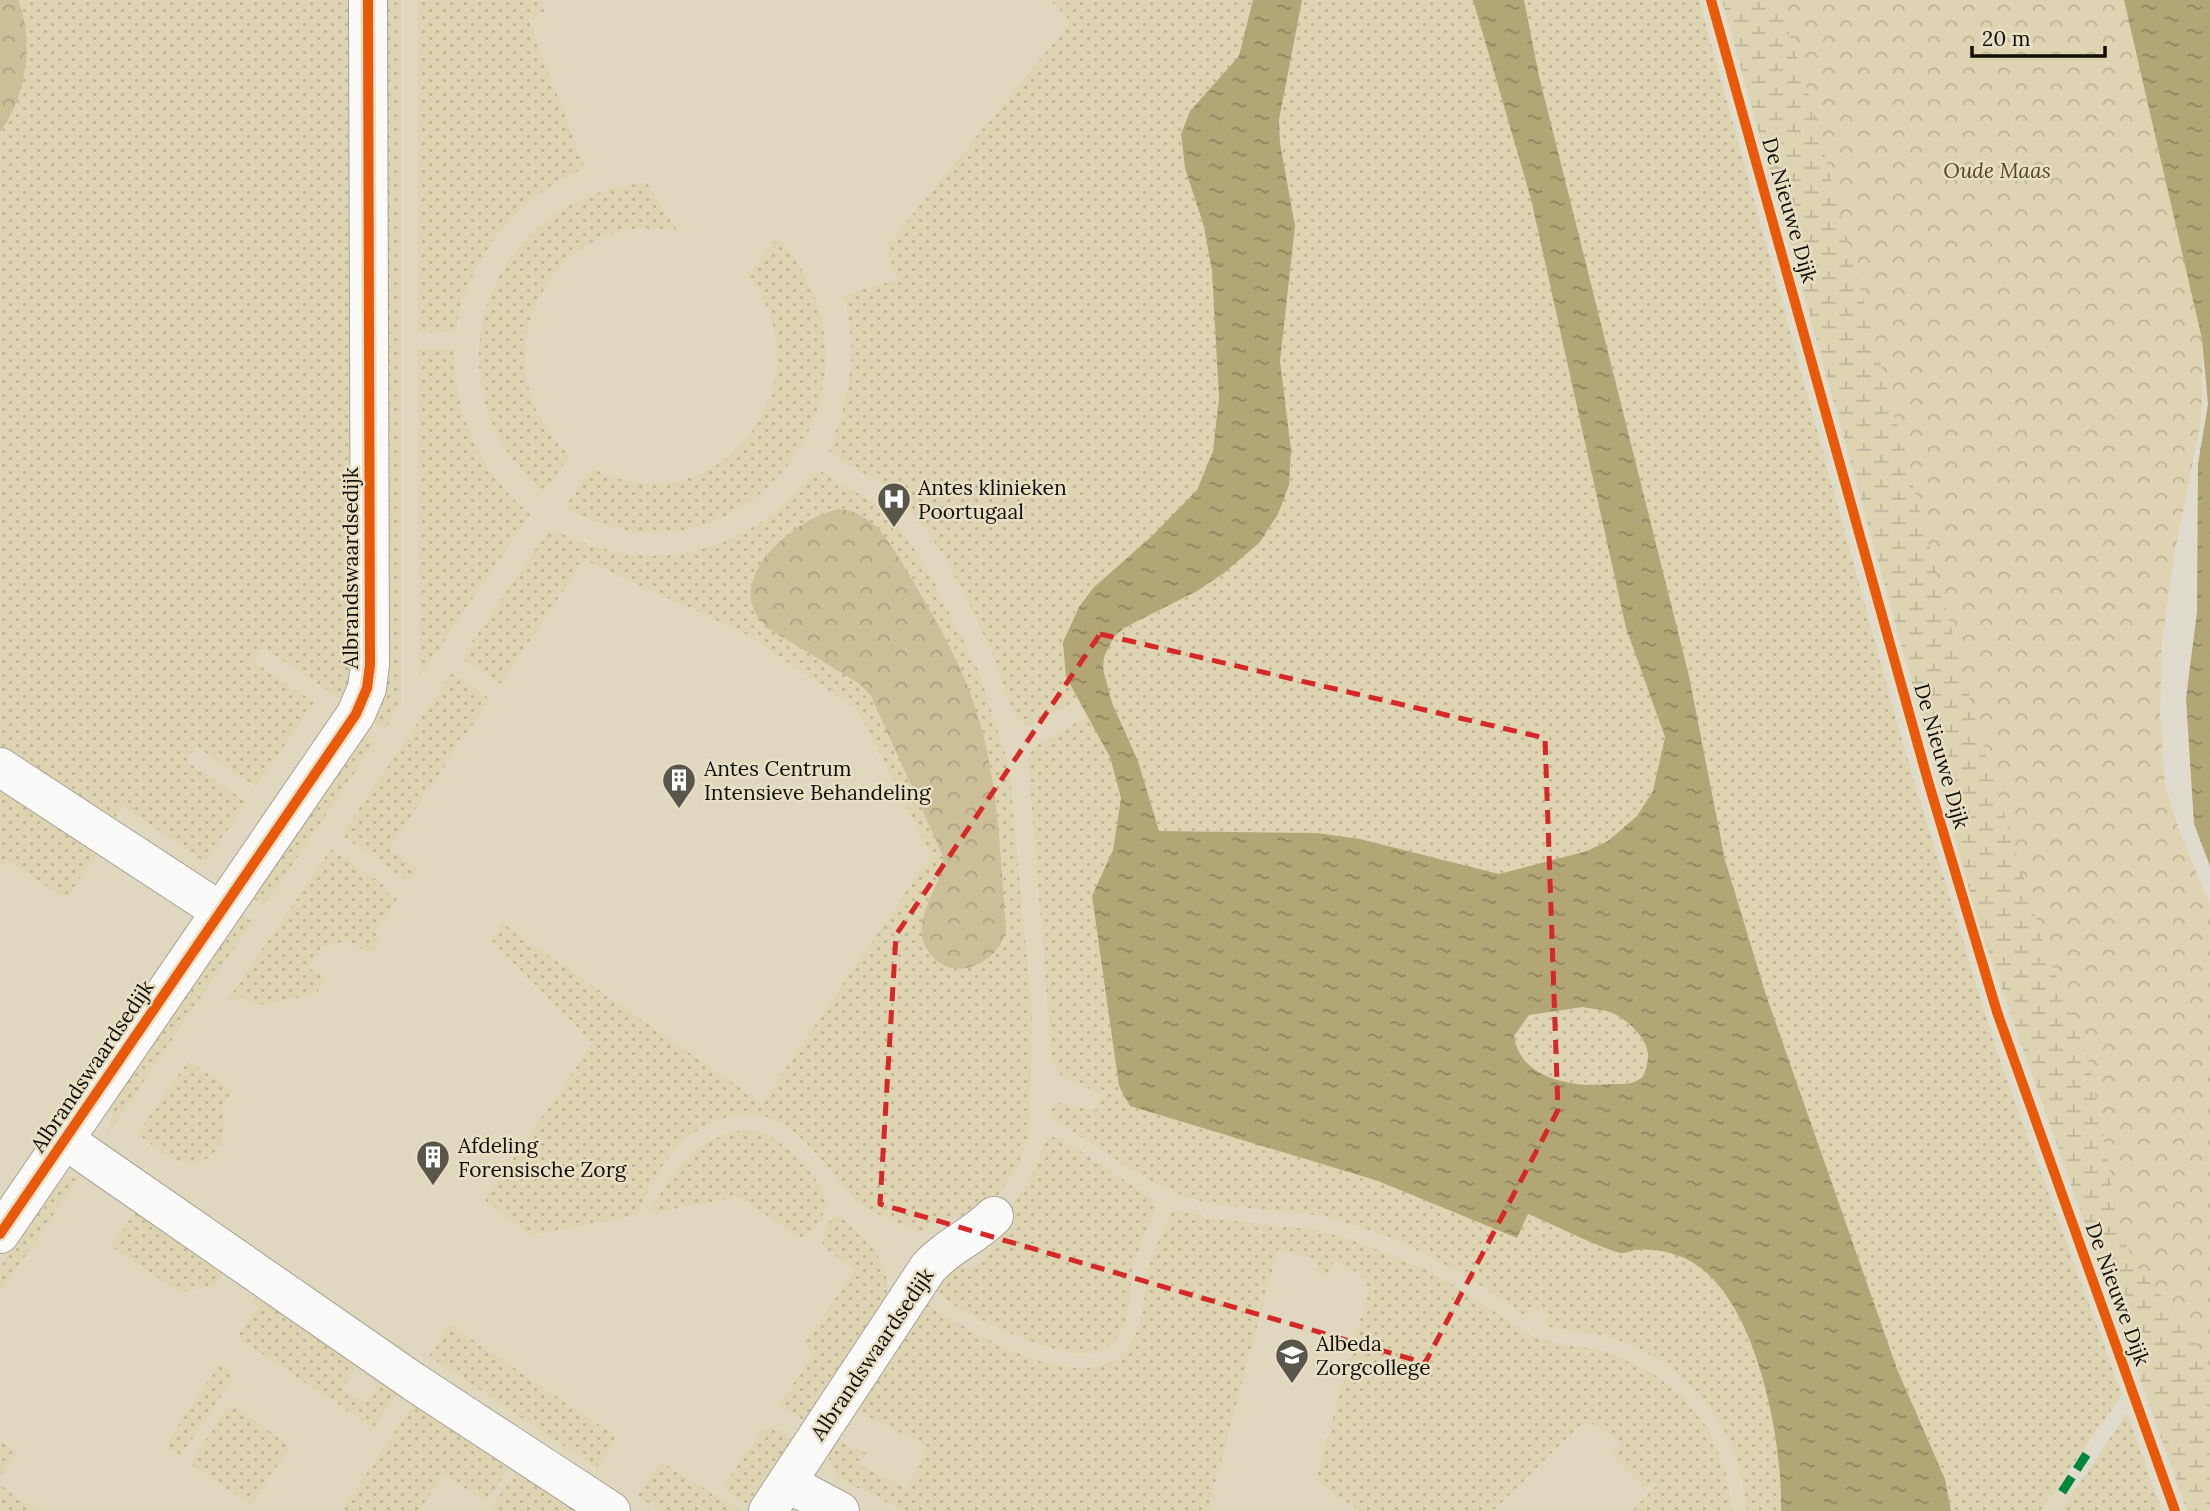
<svg xmlns="http://www.w3.org/2000/svg" width="2210" height="1511" font-family="Lora,serif">
  <style>
    .built { fill: #dfd8bf }
    .grass { fill: url(#grass-dots) }
    .forest { fill: url(#forest-crowns) }
    .wetland { fill: url(#wetland-marsh) }
    .park { fill: url(#park-crowns) }
    .water { fill: url(#water-ripples); fill-rule: evenodd }
    .lines { fill: none; stroke-linecap: round; stroke-linejoin: round }
    .minor-casing { stroke: #a6a297; stroke-width: 40 }
    .minor { stroke: #fafaf8; stroke-width: 38 }
    .quiet { stroke: #00873e; stroke-width: 9; stroke-dasharray: 18 9; stroke-linecap: butt }
    .cycleway-casing { stroke: #e8e0c5; stroke-width: 15 }
    .cycleway { stroke: #e8590c; stroke-width: 10 }
    .marked { fill: none; stroke: #d62828; stroke-width: 5; stroke-dasharray: 14 9; stroke-linejoin: round }
    .labels { text-anchor: middle; dominant-baseline: central; stroke-width: 5; stroke-linejoin: round; paint-order: stroke }
    .park-label { font-size: 21px; font-style: italic; fill: #554818; stroke: #e8e0c5 }
    .street-label { font-size: 21px; fill: #110e05; stroke: #e8e0c5 }
    .poi-label { font-size: 21px; fill: #110e05; stroke: #e8e0c5; text-anchor: start }
  </style>
  <defs>
    <pattern id="grass-dots" width="8" height="8" patternUnits="userSpaceOnUse" patternTransform="scale(1.75)"><rect width="8" height="8" fill="#ded4b2"/><path d="M2 2h.1M6 6h.1" fill="none" stroke="#bdb598" stroke-width="1.8" stroke-linecap="round"/></pattern>
    <pattern id="forest-crowns" width="20" height="18" patternUnits="userSpaceOnUse" patternTransform="scale(1.75)"><rect width="20" height="18" fill="#cbbf98"/><path d="M2 6a3 3 0 1 1 6 0M12 15a3 3 0 1 1 6 0" fill="none" stroke="#ada382"/></pattern>
    <pattern id="wetland-marsh" width="20" height="14" patternUnits="userSpaceOnUse" patternTransform="scale(1.75)"><rect width="20" height="14" fill="#ded4b2"/><path d="M1 5h8M5 5V1M11 12h8M15 12V8" fill="none" stroke="#bdb598"/></pattern>
    <pattern id="park-crowns" width="20" height="18" patternUnits="userSpaceOnUse" patternTransform="scale(1.75)"><rect width="20" height="18" fill="#ded4b2"/><path d="M2 6a3 3 0 1 1 6 0M12 15a3 3 0 1 1 6 0" fill="none" stroke="#bdb598"/></pattern>
    <pattern id="water-ripples" width="26" height="14" patternUnits="userSpaceOnUse" patternTransform="scale(1.75)"><rect width="26" height="14" fill="#b2a576"/><path d="M2 4q2-2 4 0t4 0M15 11q2-2 4 0t4 0" fill="none" stroke="#8f855f"/></pattern>
  </defs>
  <rect width="100%" height="100%" fill="#e0dccd"/>
  <!-- built -->
  <path class="built" d="M 0,0 L 1636,0 L 1940,1058 L 2081,1511 L 0,1511 Z"/>
  <!-- grass -->
  <path class="grass" d="M 18,0 L 349,0 L 349,680 L 342,700 L 263,647 L 254,662 L 314,702 L 256,787 L 196,746 L 186,761 L 247,802 L 205,862 L 123,806 L 110,824 L 0,748 L 0,132 C 26,98 35,41 18,0 Z
    M 386,0 L 401,0 L 401,703 L 385,729 L 373,721 L 383,698 Z
    M 418,0 L 541,0 L 545,11 L 528,19 L 585,168 C 519,195 467,257 456,331 L 418,332 Z
    M 1051,0 L 1253,0 C 1249,18 1247,40 1239,56 C 1223,86 1182,100 1182,137 C 1181,171 1198,202 1205,235 C 1220,295 1229,419 1204,476 C 1170,556 1017,590 1079,699 L 1026,727 L 1014,715 C 992,646 949,544 895,495 C 876,477 849,467 828,450 C 852,401 857,345 844,295 L 899,279 L 885,248 L 1071,22 Z
    M 1302,0 L 1473,0 L 1531,199 L 1626,628 L 1665,738 L 1653,791 L 1637,816 L 1608,841 L 1587,851 L 1499,874 L 1360,839 L 1317,833 L 1159,831 L 1138,761 L 1112,703 L 1103,669 L 1104,657 L 1113,638 L 1124,628 L 1175,603 L 1224,573 L 1291,467 L 1280,361 L 1295,226 L 1280,143 L 1279,119 Z
    M 1524,0 L 1699,0 L 1903,744 L 1995,1046 L 2122,1395 L 2040,1511 L 1951,1511 L 1945,1479 L 1897,1369 L 1766,995 L 1725,860 L 1689,676 L 1539,76 Z
    M 647,183 L 678,232 C 548,202 471,369 570,455 L 544,493 C 419,387 485,195 647,183 Z
    M 778,237 C 913,390 735,608 565,507 L 592,468 C 715,533 833,384 748,275 Z
    M 418,349 L 454,349 C 454,415 479,472 530,514 L 419,678 Z
    M 817,469 L 882,508 L 899,526 L 929,572 L 978,670 L 1009,766 L 1032,1012 L 1030,1130 L 1020,1163 L 994,1201 L 970,1214 L 931,1223 L 920,1234 C 902,1222 881,1219 863,1205 C 835,1182 818,1149 789,1128 C 776,1118 760,1114 744,1115 C 687,1118 656,1167 638,1215 L 530,1235 L 485,1200 L 593,1043 L 491,940 L 502,923 L 762,1103 L 931,855 L 858,710 L 744,633 L 584,560 L 500,684 L 461,658 L 550,528 C 650,581 748,556 817,469 Z
    M 452,673 L 490,699 L 389,849 L 418,869 L 409,882 L 341,835 Z
    M 1088,716 L 1110,757 L 1121,798 L 1113,850 L 1092,896 L 1119,1086 L 1130,1106 L 1378,1181 L 1517,1238 L 1528,1214 C 1558,1226 1591,1244 1621,1253 C 1624,1254 1631,1251 1636,1250 C 1651,1249 1669,1251 1683,1257 C 1756,1289 1783,1440 1781,1511 L 1747,1511 C 1741,1430 1692,1366 1615,1339 C 1593,1331 1569,1332 1547,1326 L 1548,1314 L 1534,1308 L 1528,1314 L 1523,1314 C 1458,1269 1387,1227 1308,1214 C 1271,1208 1233,1210 1197,1200 C 1142,1184 1099,1144 1049,1118 L 1050,1109 L 1059,1103 L 1096,1110 L 1101,1094 C 1080,1082 1061,1086 1052,1059 L 1028,760 L 1033,748 Z
    M 363,736 L 374,744 L 264,906 L 253,898 Z
    M 0,787 L 97,853 L 66,899 L 7,860 L 0,869 Z
    M 331,849 L 387,887 L 385,891 L 397,899 L 375,933 L 381,938 L 370,954 L 349,941 L 322,946 L 308,967 L 326,979 L 316,994 L 254,1006 L 240,996 L 234,1003 L 228,999 Z
    M 241,914 L 252,922 L 109,1132 L 115,1099 Z
    M 1583,1007 C 1591,1009 1602,1009 1610,1012 C 1632,1021 1659,1050 1644,1075 C 1638,1085 1594,1088 1582,1087 C 1567,1086 1549,1078 1537,1070 C 1519,1057 1500,1030 1530,1015 C 1543,1008 1568,1009 1583,1007 Z
    M 188,1061 L 233,1090 L 222,1106 C 232,1134 214,1172 179,1161 C 164,1156 150,1143 137,1134 Z
    M 738,1131 C 747,1131 756,1131 765,1134 C 785,1141 830,1187 828,1207 L 809,1236 L 799,1237 L 739,1197 L 649,1213 C 671,1175 692,1140 738,1131 Z
    M 1047,1135 L 1065,1141 L 1150,1197 L 1155,1206 C 1151,1227 1138,1246 1133,1267 C 1127,1294 1135,1326 1109,1347 C 1077,1372 965,1315 936,1293 L 937,1283 L 954,1268 L 973,1268 L 991,1254 L 1006,1215 L 1033,1173 Z
    M 70,1176 L 80,1176 L 0,1293 L 0,1268 L 61,1178 Z
    M 1175,1210 L 1216,1219 L 1315,1230 L 1349,1239 L 1432,1272 L 1530,1335 L 1560,1344 L 1606,1351 L 1652,1373 L 1683,1396 L 1708,1429 L 1725,1468 L 1732,1511 L 1632,1511 L 1658,1484 L 1655,1481 L 1646,1488 L 1611,1455 L 1621,1442 L 1591,1423 L 1577,1428 L 1493,1511 L 1359,1511 L 1316,1481 L 1368,1291 C 1367,1273 1349,1269 1334,1261 L 1327,1275 L 1316,1272 L 1319,1260 L 1278,1249 L 1209,1506 L 1213,1507 L 1211,1511 L 904,1511 L 838,1478 L 828,1456 L 833,1438 L 866,1453 L 860,1465 L 907,1489 L 928,1447 L 853,1409 L 923,1302 C 970,1331 1100,1413 1135,1336 C 1145,1315 1143,1295 1148,1273 C 1152,1253 1163,1233 1171,1213 Z
    M 135,1212 L 224,1272 L 215,1285 L 179,1292 L 111,1246 Z
    M 840,1216 C 865,1239 893,1261 886,1298 L 803,1421 L 780,1404 L 815,1352 L 804,1344 L 855,1270 L 823,1246 C 822,1235 827,1217 840,1216 Z
    M 257,1294 L 358,1363 L 342,1389 L 365,1404 L 382,1379 L 399,1390 L 373,1428 L 237,1337 L 258,1306 L 251,1301 Z
    M 449,1324 L 617,1437 L 597,1468 L 429,1356 Z
    M 220,1364 L 236,1374 L 181,1456 L 165,1445 Z
    M 416,1401 L 510,1466 L 486,1502 L 444,1474 L 419,1511 L 341,1511 Z
    M 230,1404 L 291,1446 L 251,1505 L 190,1464 Z
    M 2127,1413 L 2162,1511 L 2061,1511 Z
    M 775,1427 L 792,1439 L 747,1504 L 722,1488 L 763,1429 Z
    M 0,1441 L 17,1452 L 0,1477 Z
    M 661,1462 L 741,1511 L 661,1511 L 637,1496 Z
    M 517,1470 L 578,1511 L 499,1511 L 492,1507 Z
    M 0,1485 L 38,1511 L 0,1511 Z"/>
  <!-- forest -->
  <path class="forest" d="M 0,0 L 18,0 C 35,41 26,98 0,132 Z
    M 838,509 C 874,511 892,546 909,574 C 935,619 962,663 977,713 C 999,782 1000,858 1006,930 C 1000,961 956,985 931,955 C 904,922 944,889 943,856 L 871,696 L 860,684 L 769,629 C 715,584 793,519 838,509 Z"/>
  <!-- wetland -->
  <path class="wetland" d="M 1722,0 L 2080,0 L 2140,696 L 2210,943 L 2210,1511 L 2187,1511 L 1980,928 Z"/>
  <!-- park -->
  <path class="park" d="M 1778,0 L 2124,0 L 2203,339 L 2201,421 L 2174,556 L 2162,641 L 2160,714 L 2165,786 L 2180,833 L 2210,905 L 2210,1383 L 2198,1348 L 2174,1310 L 2140,1271 L 2117,1228 L 2107,1154 L 2088,1058 L 2044,945 L 1978,728 L 1804,78 Z"/>
  <!-- water -->
  <path class="water" d="M 1253,0 L 1302,0 L 1279,120 L 1280,143 L 1295,226 L 1280,361 L 1291,450 L 1289,485 L 1278,514 L 1259,543 L 1224,573 L 1197,591 L 1124,628 L 1113,638 L 1104,657 L 1103,669 L 1112,703 L 1138,761 L 1159,831 L 1317,833 L 1360,839 L 1499,874 L 1587,851 L 1608,841 L 1637,816 L 1653,791 L 1665,737 L 1626,628 L 1531,199 L 1473,0 L 1524,0 L 1539,76 L 1689,676 L 1725,860 L 1766,995 L 1897,1369 L 1945,1479 L 1951,1511 L 1781,1511 C 1783,1441 1756,1287 1682,1257 C 1668,1251 1650,1248 1635,1250 C 1631,1251 1623,1254 1620,1253 C 1593,1245 1557,1226 1528,1214 L 1517,1238 L 1378,1181 L 1130,1106 L 1119,1086 L 1092,896 L 1113,850 L 1121,798 L 1110,757 L 1066,677 L 1063,642 L 1079,607 L 1093,588 L 1151,537 L 1197,490 L 1213,451 L 1219,398 L 1212,271 L 1204,227 L 1185,168 L 1181,134 L 1190,111 L 1239,56 ZM 1583,1007 C 1591,1009 1602,1009 1610,1012 C 1628,1019 1654,1043 1647,1064 C 1645,1072 1644,1078 1636,1081 C 1629,1085 1617,1084 1609,1084 C 1574,1088 1520,1079 1514,1036 L 1529,1015 Z
    M 2124,0 L 2210,0 L 2210,866 L 2194,824 L 2186,698 L 2197,612 L 2198,464 L 2208,404 L 2202,339 Z"/>
  <g class="lines">
    <!-- minor casing -->
    <g class="minor-casing">
      <path id="minor" d="M 0,767 L 220,911
        M 65,1140 L 414,1382 L 611,1511
        M 0,1234 L 356,714 L 367,688 L 370,665 L 368,0
        M 787,1483 L 840,1511
        M 768,1511 L 928,1268 C 947,1246 972,1238 994,1216"/>
    </g>
    <!-- minor -->
    <use href="#minor" class="minor"/>
    <!-- quiet -->
    <path class="quiet" d="M 2062,1492 L 2090,1449"/>
    <!-- cycleway casing -->
    <g class="cycleway-casing">
      <path id="cycleway" d="M 1711,0 L 1928,781 L 1997,1012 L 2175,1511
        M 0,1234 L 356,714 L 367,688 L 370,665 L 368,0"/>
    </g>
    <!-- cycleway -->
    <use href="#cycleway" class="cycleway"/>
  </g>
  <!-- marked area -->
  <path class="marked" d="M 1100,634 L 1545,738 L 1558,1110 L 1425,1363 L 880,1204 L 896,935 Z"/>
  <!-- icons -->
  <defs>
    <g id="hospital-pin" transform="scale(1.75)"><path d="M0 17L-7.5 6A9.5 9.5 0 1 1 7.5 6Z" fill="#59564b" stroke="#e8e0c5"/><path d="M-5-5h3v3.5h4V-5h3V5h-3V1.5h-4V5h-3Z" fill="#fff"/></g>
    <g id="building-pin" transform="scale(1.75)"><path d="M0 17L-7.5 6A9.5 9.5 0 1 1 7.5 6Z" fill="#59564b" stroke="#e8e0c5"/><path d="M-4-6H4V6H1V3H-1V6H-4ZM-2.5-4.3h1.7v1.8h-1.7ZM.8-4.3h1.7v1.8H.8ZM-2.5-1h1.7V.8h-1.7ZM.8-1h1.7V.8H.8Z" fill="#fff"/></g>
    <g id="university-pin" transform="scale(1.75)"><path d="M0 17L-7.5 6A9.5 9.5 0 1 1 7.5 6Z" fill="#59564b" stroke="#e8e0c5"/><path d="M0-5L7-2L0 1L-7-2ZM-4 1L0 2.5L4 1V4Q0 6-4 4Z" fill="#fff"/></g>
  </defs>
  <g fill-rule="evenodd">
    <use href="#hospital-pin" x="894" y="499"/>
    <use href="#building-pin" x="679" y="780"/>
    <use href="#building-pin" x="433" y="1157"/>
    <use href="#university-pin" x="1292" y="1355"/>
  </g>
  <g class="labels">
    <!-- park labels -->
    <g class="park-label">
      <text x="1997" y="170">Oude Maas</text>
    </g>
    <!-- street labels -->
    <g class="street-label">
      <text transform="translate(1790 210) rotate(74)">De Nieuwe Dijk</text>
      <text transform="translate(350 568) rotate(-90)">Albrandswaardsedijk</text>
      <text transform="translate(1942 756) rotate(74)">De Nieuwe Dijk</text>
      <text transform="translate(92 1066) rotate(-56)">Albrandswaardsedijk</text>
      <text transform="translate(2118 1294) rotate(70)">De Nieuwe Dijk</text>
      <text transform="translate(872 1354) rotate(-56)">Albrandswaardsedijk</text>
    </g>
    <!-- poi labels -->
    <g class="poi-label">
      <text x="918" y="487">Antes klinieken<tspan x="918" dy="24">Poortugaal</tspan></text>
      <text x="704" y="768">Antes Centrum<tspan x="704" dy="24">Intensieve Behandeling</tspan></text>
      <text x="458" y="1145">Afdeling<tspan x="458" dy="24">Forensische Zorg</tspan></text>
      <text x="1316" y="1343">Albeda<tspan x="1316" dy="24">Zorgcollege</tspan></text>
    </g>
  </g>
  <!-- scale -->
  <path d="M1972 46v10h133v-10" fill="none" stroke="#110e05" stroke-width="3.5"/>
  <text x="1982" y="46" font-size="21" fill="#110e05" stroke="#e8e0c5" stroke-width="5" paint-order="stroke">20 m</text>
</svg>
